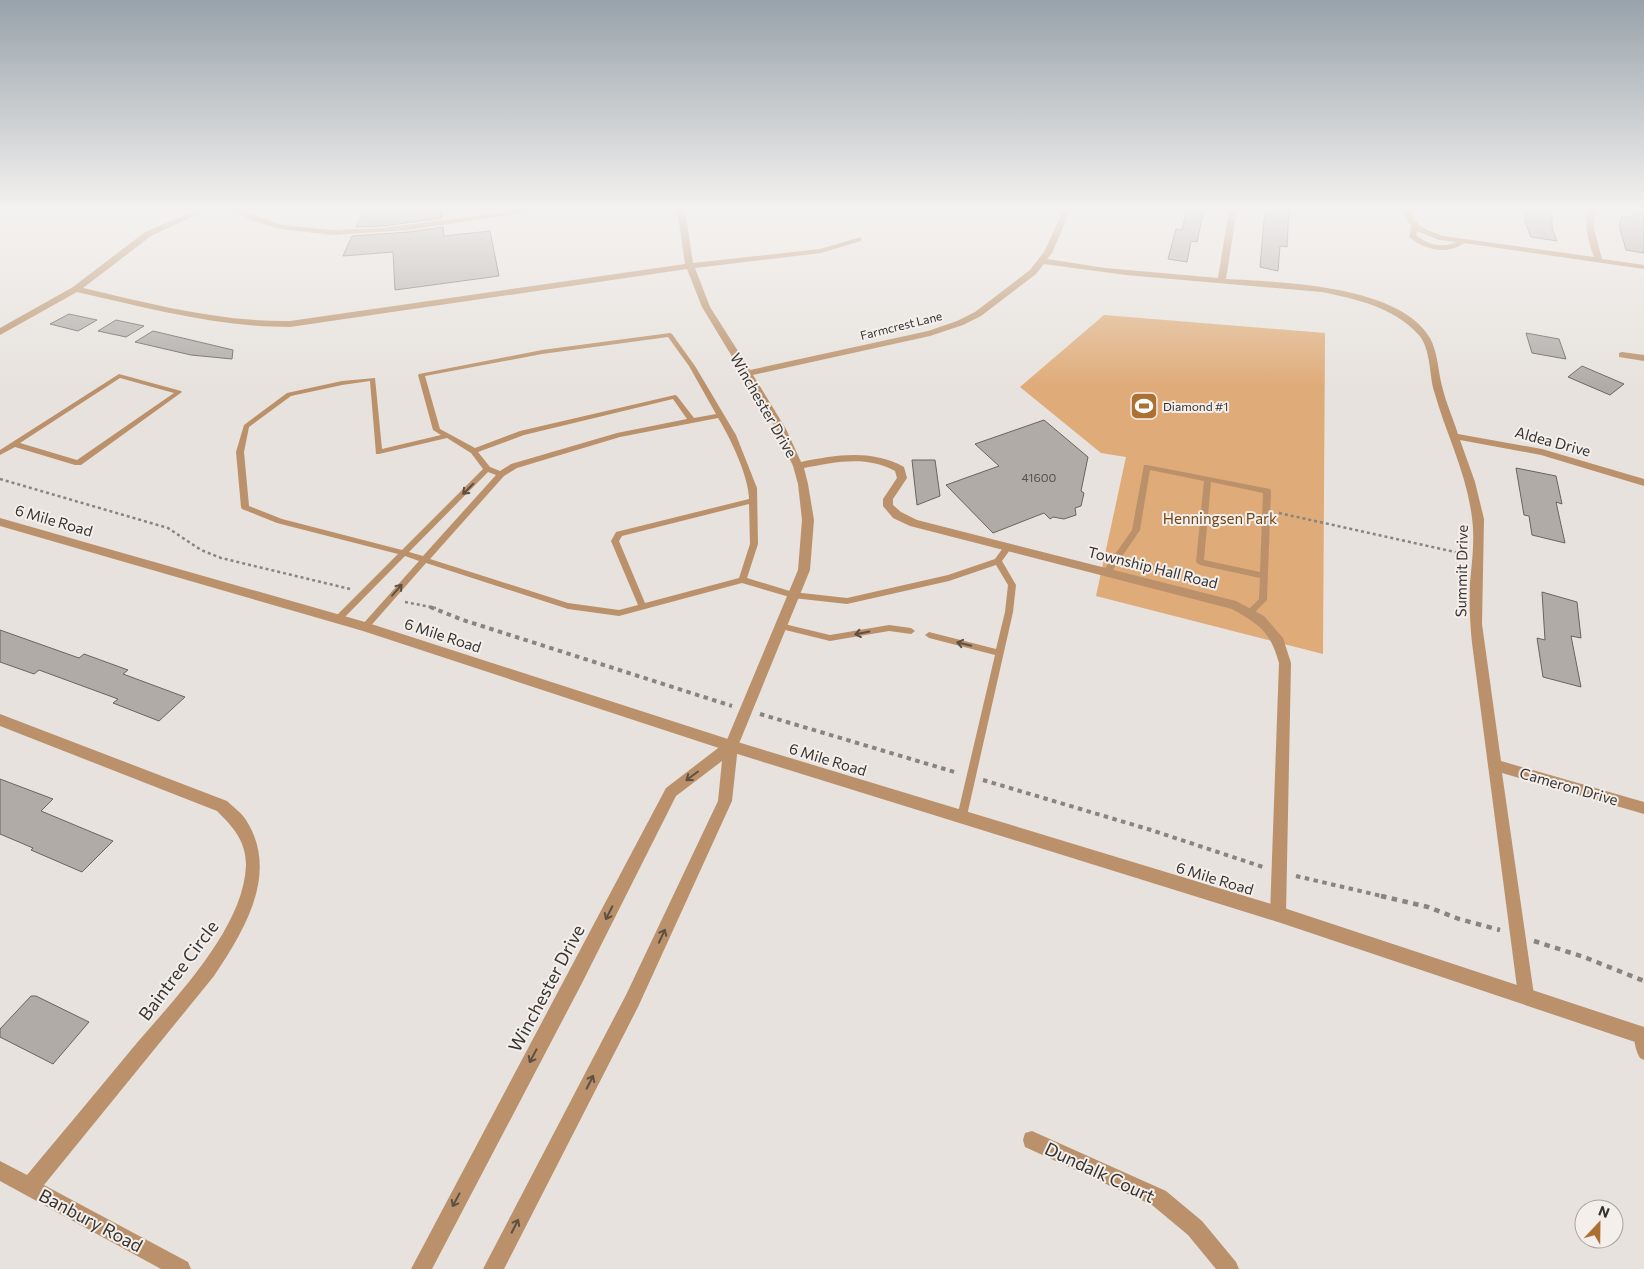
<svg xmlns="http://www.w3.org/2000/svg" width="1644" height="1269" font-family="Commissioner,sans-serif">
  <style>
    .green { fill: #dfab78 }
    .building { fill: #b0aba7; stroke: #686460 }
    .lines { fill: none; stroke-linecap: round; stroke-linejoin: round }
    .path-far2 { stroke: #878481; stroke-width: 2.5; stroke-dasharray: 3 3; stroke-linecap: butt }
    .path-far1 { stroke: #878481; stroke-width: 4; stroke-dasharray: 4.5 4.5; stroke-linecap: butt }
    .path { stroke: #878481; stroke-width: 4.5; stroke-dasharray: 5.5 5.5; stroke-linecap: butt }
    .service { fill: #ba916a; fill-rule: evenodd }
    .minor { fill: #ba916a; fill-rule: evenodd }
    .tertiary { fill: #ba916a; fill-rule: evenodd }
    .oneway { stroke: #5e5043 }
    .labels { text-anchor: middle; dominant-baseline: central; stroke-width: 4; stroke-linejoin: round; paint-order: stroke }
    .far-street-label { font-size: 12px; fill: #363432; stroke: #f4efeb }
    .far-poi-label { font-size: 12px; fill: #363432; stroke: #f4efeb; text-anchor: start }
    .number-label { font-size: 12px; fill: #54524f }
    .street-label { font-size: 15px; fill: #363432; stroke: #f4efeb }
    .park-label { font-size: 15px; fill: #6e461b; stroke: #f4efeb }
    .near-street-label { font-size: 18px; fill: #363432; stroke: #f4efeb }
  </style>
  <rect width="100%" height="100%" fill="#e7e2dd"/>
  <!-- green -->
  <path class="green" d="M 1104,315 L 1325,333 L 1323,654 L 1096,596 L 1126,457 L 1101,453 L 1020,387 Z"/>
  <!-- building -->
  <path class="building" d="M 441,209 L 442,218 L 383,226 L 356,227 L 364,210 Z
    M 1187,209 L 1204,209 L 1197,242 L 1191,241 L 1187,262 L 1168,259 L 1176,229 L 1182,230 Z
    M 1265,209 L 1289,209 L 1287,247 L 1280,246 L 1278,271 L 1260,267 Z
    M 1525,209 L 1552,209 L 1552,228 L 1557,241 L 1531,237 L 1525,222 Z
    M 1634,209 L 1644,209 L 1644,253 L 1626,250 L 1619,225 L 1622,216 L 1631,218 Z
    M 443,227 L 444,236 L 490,231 L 499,276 L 395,290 L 393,252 L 343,256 L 352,236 L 409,232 Z
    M 69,314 L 97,320 L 78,331 L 50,324 Z
    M 116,320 L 144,326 L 126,337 L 98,331 Z
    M 153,331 L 233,350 L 232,359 L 191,355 L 135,342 Z
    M 1526,333 L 1559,339 L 1566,359 L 1532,353 Z
    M 1582,366 L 1624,384 L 1610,395 L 1568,377 Z
    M 1044,420 L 1088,457 L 1081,491 L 1084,493 L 1081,506 L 1075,508 L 1076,515 L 1064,519 L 1053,517 L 1050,519 L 1044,513 L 993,533 L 946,485 L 999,466 L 975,444 Z
    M 912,460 L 935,460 L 940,496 L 917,505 Z
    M 1516,468 L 1556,476 L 1562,504 L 1556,502 L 1565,543 L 1532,535 L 1529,516 L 1524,515 Z
    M 1542,592 L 1577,602 L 1581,638 L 1571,636 L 1581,687 L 1543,677 L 1537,638 L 1545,640 Z
    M 0,630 L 79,658 L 84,654 L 128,670 L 123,674 L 185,697 L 159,721 L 113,703 L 118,699 L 39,670 L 34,674 L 0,662 Z
    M 0,779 L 53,799 L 41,811 L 113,841 L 82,872 L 31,850 L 33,848 L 0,834 Z
    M 31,996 L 36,996 L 89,1022 L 53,1064 L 0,1037 L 0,1029 Z"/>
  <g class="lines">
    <!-- path-far2 -->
    <path class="path-far2" d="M 0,479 L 168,528 L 201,550 L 221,558 L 350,589
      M 1279,513 L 1464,554
      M 405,602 L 436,608"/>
    <!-- path-far1 -->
    <path class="path-far1" d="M 430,607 L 463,620 L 732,706
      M 760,714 L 958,773
      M 983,780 L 1151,830 L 1263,867
      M 1296,876 L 1386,897"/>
    <!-- path -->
    <path class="path" d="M 1381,896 L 1428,907 L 1459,919 L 1500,930
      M 1534,941 L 1584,957 L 1644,981"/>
    <!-- service -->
    <path class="service" d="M 670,333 L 672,334 L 695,366 L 736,435 L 757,488 L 758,544 L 747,578 L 793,592 L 847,598 L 948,575 L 995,559 L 1005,545 L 1011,545 L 1012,547 L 1002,561 L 1016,585 L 1013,612 L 966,820 L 962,822 L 958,820 L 957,817 L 995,655 L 929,638 L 925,635 L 929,632 L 996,649 L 1005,612 L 1008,585 L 996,565 L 949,581 L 847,604 L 793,598 L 742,583 L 619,616 L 568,609 L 426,563 L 368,629 L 362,629 L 361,627 L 362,625 L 419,561 L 405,556 L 341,621 L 335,621 L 334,619 L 335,617 L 398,554 L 277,523 L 242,509 L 241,507 L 236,452 L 244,425 L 287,393 L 342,381 L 375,378 L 382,449 L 441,435 L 433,430 L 418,375 L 419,374 L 542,350 ZM 668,337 L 689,366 L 716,414 L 694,418 L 677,396 L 675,395 L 520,431 L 475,448 L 440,429 L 425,376 L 542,354 ZM 370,381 L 376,454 L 379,454 L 447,438 L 471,453 L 483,469 L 402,550 L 282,519 L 249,506 L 244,452 L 249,427 L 291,396 L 342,385 ZM 673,399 L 687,419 L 617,433 L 511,464 L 500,471 L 490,467 L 478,452 L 524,435 ZM 718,418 C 730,437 749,477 749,499 L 616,532 L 611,541 L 638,605 L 619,610 L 568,603 L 430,559 L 504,476 L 517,468 L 620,437 ZM 488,472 L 496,475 L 423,556 L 409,552 ZM 749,504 L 750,544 L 739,578 L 645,603 L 619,541 L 622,536 Z
      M 119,374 L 181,391 L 182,392 L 81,465 L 75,465 L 15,447 L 0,455 L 0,450 ZM 120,378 L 174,393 L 77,460 L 20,443 Z
      M 1144,465 L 1147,465 L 1270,489 L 1271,491 L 1267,600 L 1252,615 L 1246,615 L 1245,613 L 1259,599 L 1260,578 L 1200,565 L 1196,562 L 1204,481 L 1150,470 L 1140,530 L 1110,574 L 1104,574 L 1103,572 L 1104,570 L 1132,530 ZM 1211,482 L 1263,493 L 1260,572 L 1204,560 Z
      M 780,623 L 830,635 L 889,625 L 911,628 L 915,631 L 911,634 L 889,631 L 830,641 L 777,628 L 776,626 Z
      M 1640,1029 L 1644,1031 L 1644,1060 L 1640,1058 C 1636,1051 1632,1038 1636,1031 Z"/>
    <!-- minor -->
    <path class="minor" d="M 199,209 L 209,209 L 151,236 L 83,288 C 152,304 219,322 290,321 L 685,264 L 677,209 L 685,209 L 693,263 L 820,249 L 861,237 L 861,241 L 821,253 L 695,268 L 710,307 L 750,370 L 928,331 L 957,321 L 975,312 L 1030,270 L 1044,252 L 1064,209 L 1071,209 L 1052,253 L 1047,259 L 1105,268 L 1218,278 L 1229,209 L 1237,209 L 1226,279 C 1281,282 1399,285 1430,338 C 1438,353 1438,371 1442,386 C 1446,403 1453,418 1458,434 L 1542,449 L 1644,479 L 1644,486 L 1541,455 L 1460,440 L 1475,482 L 1484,519 L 1482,624 L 1501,761 L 1644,802 L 1644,814 L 1502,773 L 1534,995 L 1532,1001 L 1526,1003 L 1520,1001 L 1518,995 L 1472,643 C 1470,623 1469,603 1470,583 C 1472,561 1475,540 1472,518 C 1467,474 1446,434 1434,391 C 1429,374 1431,348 1418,334 C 1393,307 1356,299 1322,292 L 1126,275 L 1044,264 L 1036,274 L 981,316 L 963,325 L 930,336 L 753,375 L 786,429 L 801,462 C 836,455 871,449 904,467 L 907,478 L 893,499 L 893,505 L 901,512 L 917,520 L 1236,601 L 1264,616 L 1283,638 L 1291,663 L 1286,914 L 1284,919 L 1278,922 L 1272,919 L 1270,914 L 1279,663 C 1270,631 1260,625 1232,609 L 910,526 L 893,518 L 883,506 L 883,499 L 897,478 L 895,471 C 867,455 834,462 804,468 L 808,484 L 814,520 L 810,570 L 738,746 L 732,801 L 638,1007 L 504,1269 L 483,1269 L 626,995 L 718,801 L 722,761 L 676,796 L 581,985 L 432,1269 L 411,1269 L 666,788 L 726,742 L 798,570 L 802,520 L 798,484 L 793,466 L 776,429 L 702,307 L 687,269 L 290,327 C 217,327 148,308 77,292 L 0,335 L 0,328 L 73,287 L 145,232 Z
      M 228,209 L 238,209 L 282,225 L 332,230 L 383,228 L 528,209 L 551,209 L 409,230 L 332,235 L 281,229 L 253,221 Z
      M 1403,209 L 1411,209 C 1413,226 1429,231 1443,236 L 1594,257 C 1588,241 1584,226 1587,209 L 1595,209 L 1594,229 L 1602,259 L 1644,265 L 1644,269 L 1464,243 C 1447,256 1423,249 1409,237 L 1411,226 L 1407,220 ZM 1417,231 L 1439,240 L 1456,242 C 1442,249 1427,244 1416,235 Z
      M 1622,352 L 1644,355 L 1644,361 L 1619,357 L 1619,353 Z
      M 0,714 L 227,801 C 233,807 242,813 246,820 C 280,873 244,931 214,976 L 44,1185 L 188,1262 L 191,1269 L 161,1269 L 0,1181 L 0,1161 L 27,1175 C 62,1133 97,1091 131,1050 C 171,1002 244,930 246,865 C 246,841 233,827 217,811 L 0,726 Z
      M 1032,1131 L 1166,1191 L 1202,1221 L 1236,1262 L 1239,1269 L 1216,1269 L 1188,1235 L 1152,1205 L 1025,1147 L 1023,1140 L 1025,1133 Z"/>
    <!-- tertiary -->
    <path class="tertiary" d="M 0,518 L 365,622 L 731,740 L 1278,906 L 1644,1027 L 1644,1045 L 1278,922 L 731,752 L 363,631 L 0,526 Z"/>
  </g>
  <!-- one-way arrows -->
  <defs><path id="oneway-shaft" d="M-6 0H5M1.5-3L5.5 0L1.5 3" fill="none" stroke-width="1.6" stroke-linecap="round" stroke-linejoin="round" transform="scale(1.25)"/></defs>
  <g class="oneway">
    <use href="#oneway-shaft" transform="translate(468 489) rotate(135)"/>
    <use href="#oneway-shaft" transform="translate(397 590) rotate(-49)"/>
    <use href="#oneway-shaft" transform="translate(862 633) rotate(168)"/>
    <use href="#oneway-shaft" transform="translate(964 644) rotate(-166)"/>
    <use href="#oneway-shaft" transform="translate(692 776) rotate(143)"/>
    <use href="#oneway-shaft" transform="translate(609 913) rotate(117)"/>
    <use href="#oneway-shaft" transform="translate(662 936) rotate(-65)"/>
    <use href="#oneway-shaft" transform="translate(533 1056) rotate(118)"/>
    <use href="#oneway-shaft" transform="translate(590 1082) rotate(-63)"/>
    <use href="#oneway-shaft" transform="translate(456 1200) rotate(118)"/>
    <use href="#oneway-shaft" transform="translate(515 1226) rotate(-63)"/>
  </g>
  <!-- sky -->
  <linearGradient id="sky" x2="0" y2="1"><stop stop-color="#98a2aa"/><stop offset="0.54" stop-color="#f4f2f0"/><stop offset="1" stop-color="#f4f2f0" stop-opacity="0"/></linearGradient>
  <rect width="1644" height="387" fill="url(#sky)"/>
  <!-- icons -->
  <defs>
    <g id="stadium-square" transform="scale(1.4375)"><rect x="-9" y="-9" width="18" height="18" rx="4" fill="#ac7132" stroke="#f4efeb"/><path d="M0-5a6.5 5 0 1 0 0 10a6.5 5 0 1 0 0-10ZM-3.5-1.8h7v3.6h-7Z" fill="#fff"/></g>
  </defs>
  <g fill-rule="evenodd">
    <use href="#stadium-square" x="1144" y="406"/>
  </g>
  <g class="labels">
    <!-- far-street labels -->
    <g class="far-street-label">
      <text transform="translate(901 325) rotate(-14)">Farmcrest Lane</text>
    </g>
    <!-- far-poi labels -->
    <g class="far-poi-label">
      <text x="1163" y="406">Diamond #1</text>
    </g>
    <!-- number labels -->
    <g class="number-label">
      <text x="1039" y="477">41600</text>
    </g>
    <!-- street labels -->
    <g class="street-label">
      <text transform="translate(764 405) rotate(60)">Winchester Drive</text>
      <text transform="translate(1553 441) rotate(15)">Aldea Drive</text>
      <text transform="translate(54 520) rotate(16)">6 Mile Road</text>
      <text transform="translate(1153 567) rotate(14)">Township Hall Road</text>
      <text transform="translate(1461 571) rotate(-89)">Summit Drive</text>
      <text transform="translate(443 635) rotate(18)">6 Mile Road</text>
      <text transform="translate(828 759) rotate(17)">6 Mile Road</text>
      <text transform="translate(1569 786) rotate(16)">Cameron Drive</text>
      <text transform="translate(1215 878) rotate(17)">6 Mile Road</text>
    </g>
    <!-- park labels -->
    <g class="park-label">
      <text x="1220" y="518">Henningsen Park</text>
    </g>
    <!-- near-street labels -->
    <g class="near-street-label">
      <text transform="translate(178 970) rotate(-53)">Baintree Circle</text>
      <text transform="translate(546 988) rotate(-62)">Winchester Drive</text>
      <text transform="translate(1100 1172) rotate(25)">Dundalk Court</text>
      <text transform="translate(91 1220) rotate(28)">Banbury Road</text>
    </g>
  </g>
  <!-- north arrow -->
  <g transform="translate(1599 1224) rotate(22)"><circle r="24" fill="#f4efeb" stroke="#a8a4a1"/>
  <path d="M0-4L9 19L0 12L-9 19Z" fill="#ac7132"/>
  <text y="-8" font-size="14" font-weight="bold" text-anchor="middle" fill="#363432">N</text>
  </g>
</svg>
